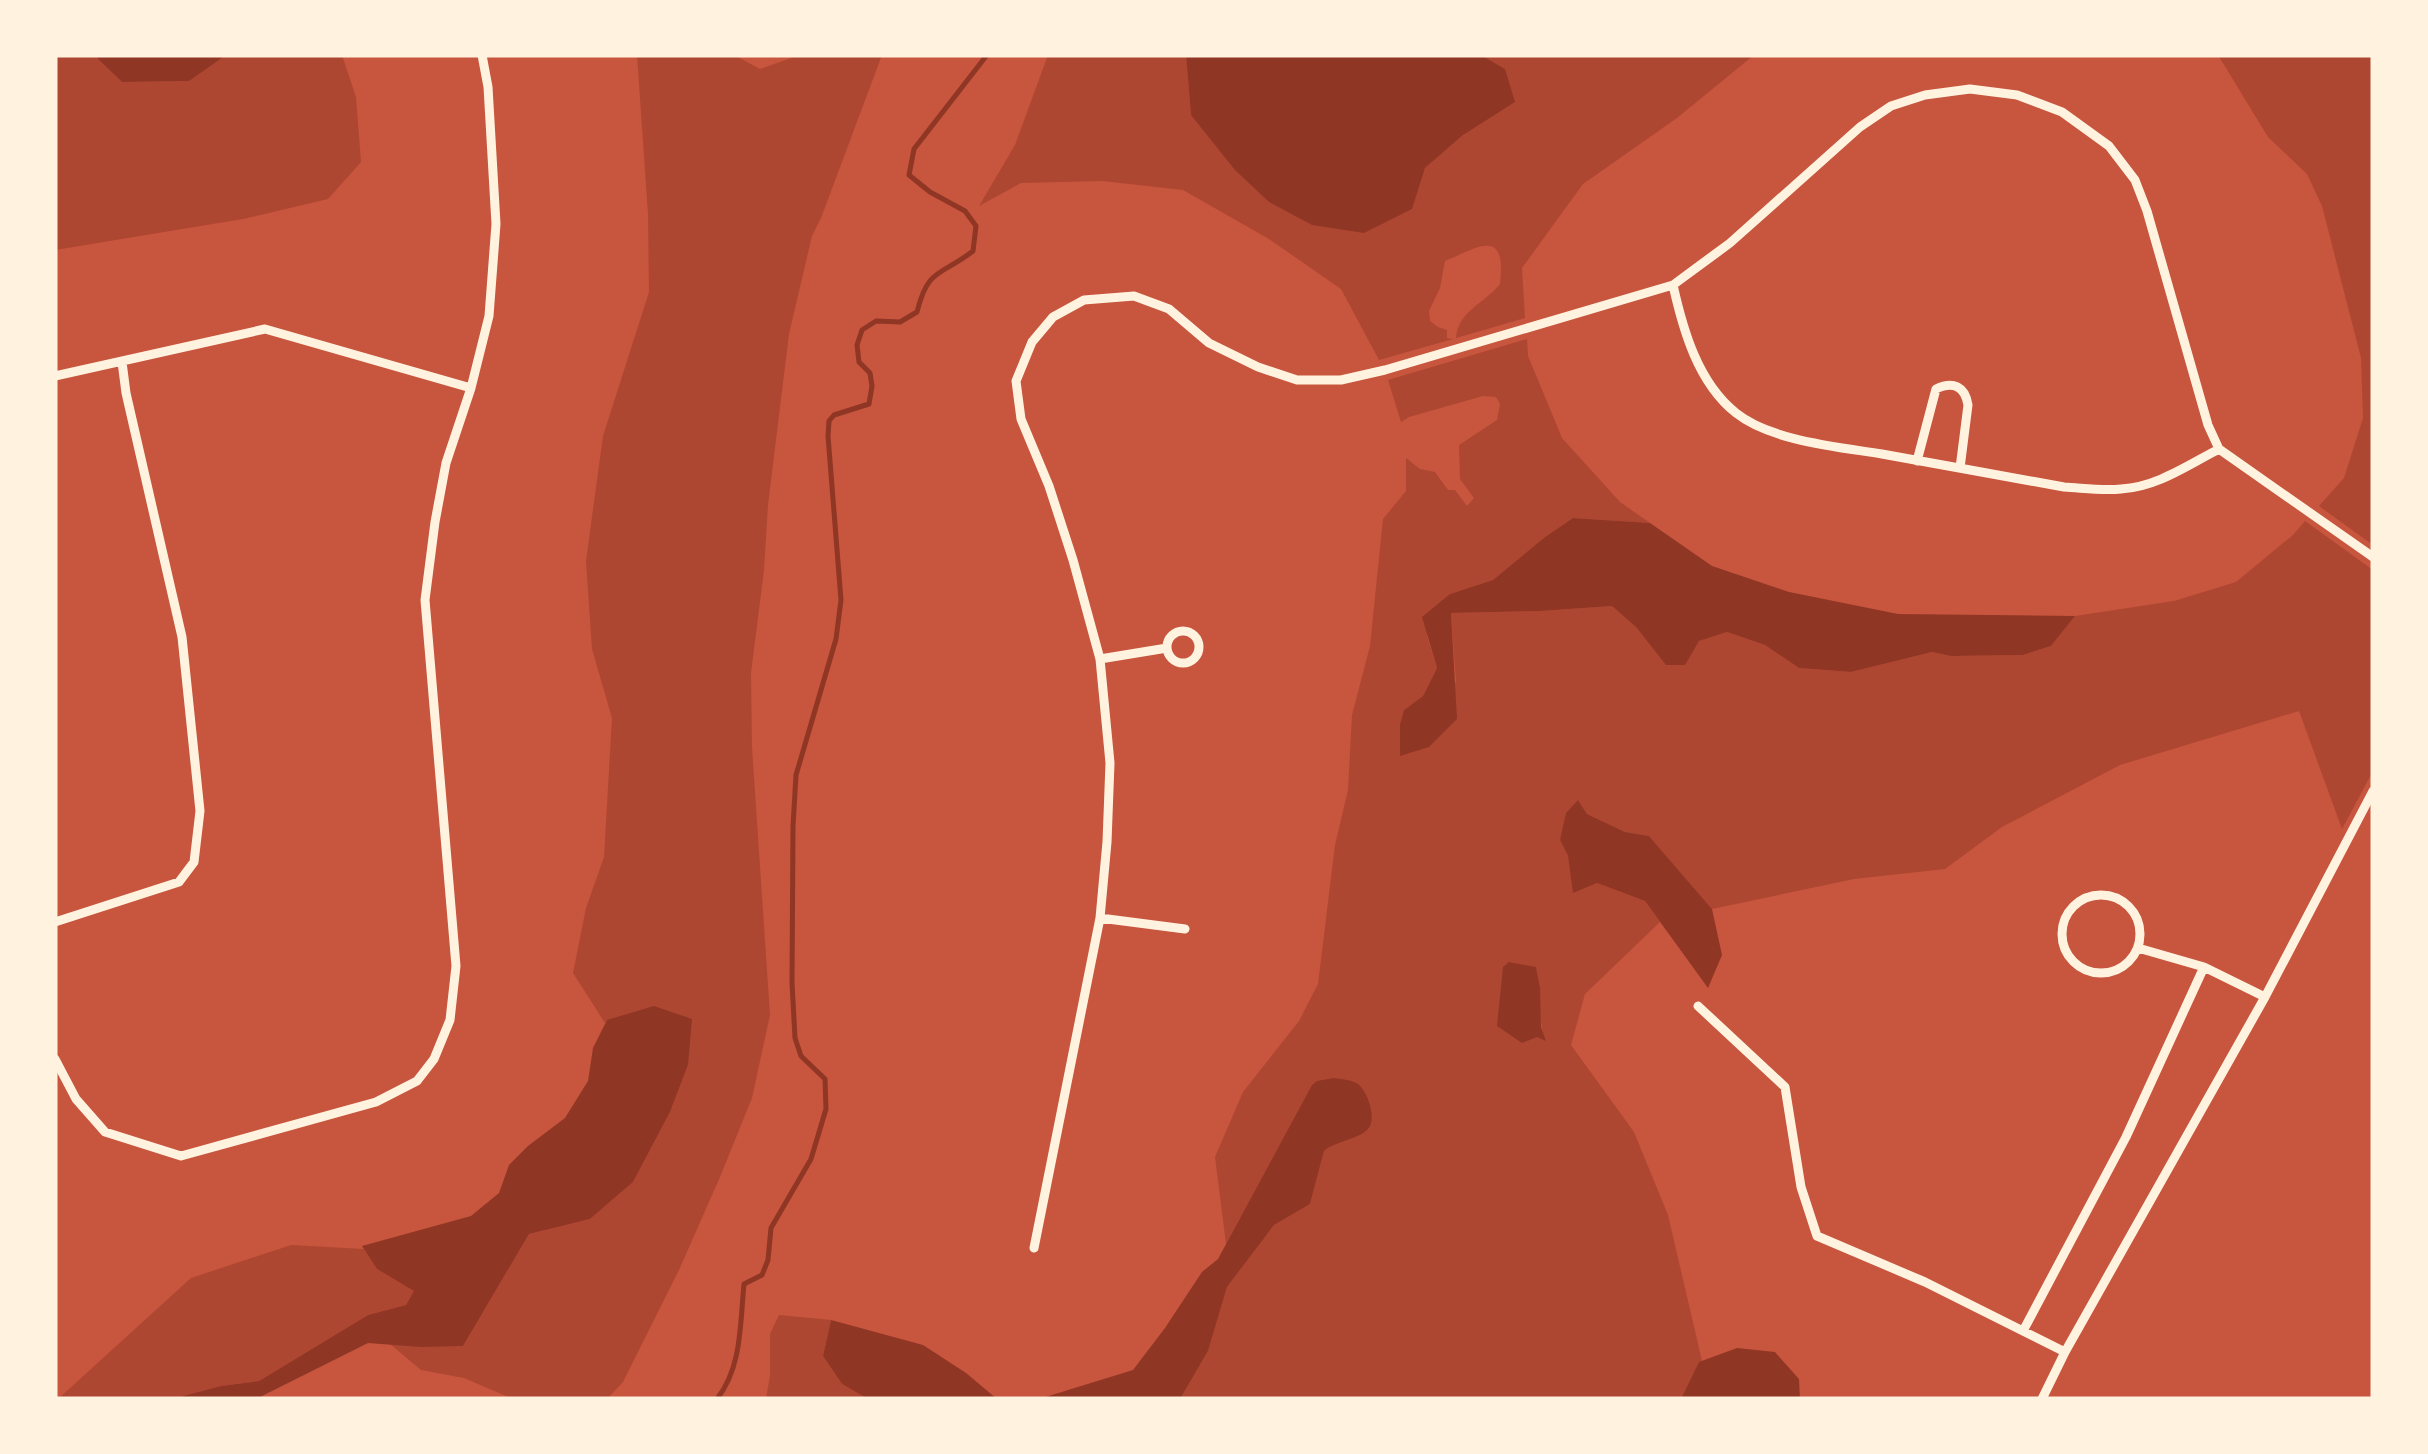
<svg xmlns="http://www.w3.org/2000/svg" width="2428" height="1454" font-family="'Source Sans 3',sans-serif">
  <style>
    .green { fill: #ae4732; fill-rule: evenodd }
    .water { fill: #8f3625 }
    .lines { fill: none; stroke-linecap: round; stroke-linejoin: round }
    .stream { stroke: #8f3625; stroke-width: 5 }
    .minor { stroke: #fff3e0; stroke-width: 9 }
  </style>
  <rect width="100%" height="100%" fill="#c8553d"/>
  <!-- green -->
  <path class="green" d="M 55,55 L 98,55 L 98,59 L 122,82 L 188,81 L 226,55 L 342,55 L 356,97 L 361,162 L 328,199 L 243,219 L 55,250 Z
    M 637,55 L 734,55 L 760,69 L 800,55 L 882,55 L 821,218 L 812,236 L 789,334 L 768,505 L 764,570 L 751,673 L 752,747 L 770,1015 L 752,1098 L 720,1177 L 679,1270 L 623,1382 L 607,1399 L 513,1399 L 464,1378 L 421,1370 L 390,1344 L 463,1346 L 529,1234 L 590,1219 L 633,1182 L 670,1112 L 688,1065 L 607,1020 L 605,1023 L 573,973 L 586,908 L 604,857 L 612,718 L 592,649 L 586,561 L 603,436 L 649,292 L 648,214 Z
    M 1048,55 L 1186,55 L 1191,115 L 1411,209 L 1425,168 L 1463,135 L 1505,69 L 1481,55 L 1754,55 L 1677,118 L 1583,184 L 1522,268 L 1525,318 L 1456,338 C 1458,311 1484,304 1500,284 C 1507,226 1477,248 1445,261 L 1440,288 L 1429,311 L 1430,321 L 1438,327 L 1447,330 L 1447,338 L 1453,339 L 1379,360 L 1341,289 L 1269,239 L 1183,190 L 1102,181 L 1021,183 L 979,206 L 1015,145 Z
    M 2218,55 L 2373,55 L 2373,545 L 2319,506 L 2344,478 L 2363,418 L 2361,358 L 2322,206 L 2307,174 L 2268,137 Z
    M 1527,339 L 1528,356 L 1562,438 L 1620,502 L 1650,523 L 1573,518 L 1545,537 L 1493,580 L 1450,594 L 1427,636 L 1437,668 L 1423,696 L 1404,710 L 1400,724 L 1401,756 L 1456,682 L 1451,613 L 1541,611 L 1612,606 L 1637,628 L 1699,641 L 1727,632 L 1765,645 L 1799,668 L 1851,672 L 1932,652 L 1951,656 L 2023,655 L 2051,646 L 2075,616 L 2174,601 L 2236,582 L 2293,535 L 2305,521 L 2373,570 L 2373,771 L 2342,829 L 2299,711 L 2120,765 L 2002,827 L 1945,869 L 1854,879 L 1712,909 L 1649,836 L 1625,832 L 1587,814 L 1578,800 L 1560,840 L 1568,856 L 1574,892 L 1597,883 L 1645,901 L 1660,922 L 1585,994 L 1571,1045 L 1634,1132 L 1668,1215 L 1702,1361 L 1699,1363 L 1681,1399 L 1180,1399 L 1208,1351 L 1227,1287 L 1274,1225 L 1310,1204 L 1324,1151 C 1354,1129 1389,1140 1361,1088 L 1317,1081 L 1312,1086 L 1226,1244 L 1215,1157 L 1243,1092 L 1299,1021 L 1318,984 L 1335,845 L 1348,790 L 1352,715 L 1370,646 L 1383,519 L 1406,491 L 1406,458 L 1420,469 L 1435,472 L 1448,490 L 1455,490 L 1467,506 L 1474,498 L 1460,479 L 1459,445 L 1497,420 L 1500,404 L 1496,397 L 1483,396 L 1409,417 L 1401,422 L 1388,380 ZM 1509,962 L 1536,968 C 1540,992 1538,1017 1545,1040 L 1538,1037 Z
    M 291,1245 L 364,1249 L 377,1269 L 415,1291 L 406,1305 L 368,1315 L 259,1381 L 221,1386 L 183,1396 L 181,1399 L 58,1399 L 191,1278 Z
    M 779,1315 L 831,1320 L 823,1356 L 842,1384 L 868,1399 L 766,1399 L 770,1375 L 770,1334 Z"/>
  <!-- water -->
  <path class="water" d="M 98,55 L 226,55 L 189,81 L 122,82 L 98,59 Z
    M 1186,55 L 1481,55 L 1505,69 L 1515,102 L 1463,135 L 1425,168 L 1412,209 L 1364,233 L 1312,225 L 1269,202 L 1235,170 L 1191,115 Z
    M 1573,518 L 1650,523 L 1712,566 L 1789,592 L 1898,614 L 2075,616 L 2051,646 L 2023,655 L 1951,656 L 1932,652 L 1851,672 L 1799,668 L 1765,645 L 1727,632 L 1699,641 L 1685,665 L 1666,665 L 1637,628 L 1612,606 L 1541,611 L 1451,613 L 1457,719 L 1429,747 L 1400,756 L 1400,724 L 1404,710 L 1423,696 L 1437,668 L 1422,617 L 1450,594 L 1493,580 L 1545,537 Z
    M 1578,800 L 1587,814 L 1625,832 L 1649,836 L 1712,909 L 1722,955 L 1708,988 L 1645,901 L 1597,883 L 1573,893 L 1568,856 L 1560,840 L 1566,813 Z
    M 1509,962 L 1536,967 L 1540,988 L 1541,1027 L 1546,1041 L 1537,1037 L 1522,1043 L 1497,1026 L 1503,967 Z
    M 654,1006 L 692,1019 L 688,1065 L 670,1112 L 633,1182 L 590,1219 L 529,1234 L 463,1346 L 421,1347 L 368,1343 L 256,1399 L 181,1399 L 183,1396 L 221,1386 L 259,1381 L 368,1315 L 406,1305 L 414,1291 L 377,1269 L 362,1246 L 471,1216 L 499,1193 L 509,1165 L 528,1146 L 565,1118 L 588,1081 L 593,1048 L 607,1020 Z
    M 1334,1078 C 1341,1079 1352,1080 1358,1084 C 1368,1092 1377,1119 1368,1129 C 1359,1139 1336,1141 1324,1151 L 1310,1204 L 1274,1225 L 1227,1287 L 1208,1351 L 1180,1399 L 1039,1399 L 1133,1370 L 1165,1328 L 1202,1272 L 1218,1259 L 1312,1085 L 1317,1081 Z
    M 831,1320 L 923,1345 L 966,1373 L 997,1399 L 868,1399 L 842,1384 L 823,1356 Z
    M 1737,1348 L 1775,1352 L 1799,1379 L 1800,1399 L 1681,1399 L 1699,1362 Z"/>
  <g class="lines">
    <!-- stream -->
    <path class="stream" d="M 717,1399 C 742,1367 740,1324 744,1284 L 762,1275 L 768,1260 L 771,1228 L 811,1159 L 826,1109 L 825,1079 L 801,1056 L 795,1038 L 792,983 L 793,826 L 796,775 L 836,639 L 841,600 L 828,436 L 829,421 L 834,415 L 869,404 L 872,386 L 870,373 L 859,362 L 857,345 L 862,330 L 876,321 L 900,322 L 917,312 C 928,267 941,276 973,251 L 976,226 L 965,211 L 930,192 L 909,175 L 914,149 L 987,55"/>
    <!-- minor -->
    <path class="minor" d="M 1673,285 C 1683,330 1698,383 1736,413 C 1771,441 1839,447 1882,454 C 1943,465 2003,476 2064,487 C 2083,488 2102,491 2121,489 C 2157,487 2188,465 2219,449
      M 55,376 L 265,329 L 471,388
      M 1917,461 L 1936,389 C 1953,381 1965,386 1968,405 L 1960,468
      M1167 647a16 16 0 1 1 32 0a16 16 0 1 1-32 0Z
      M 1100,659 L 1167,648
      M2062 934a39 39 0 1 1 78 0a39 39 0 1 1-78 0Z
      M 1100,918 L 1185,929
      M 55,922 L 179,882 L 194,862 L 200,811 L 182,637 L 126,393 L 122,362
      M 2138,948 L 2204,967 L 2265,997
      M 1698,1006 L 1785,1087 L 1801,1187 L 1817,1236 L 1925,1282 L 2065,1352
      M 55,1059 L 76,1099 L 105,1132 L 181,1156 L 376,1102 L 417,1081 L 434,1059 L 450,1020 L 456,966 L 425,600 L 435,522 L 446,463 L 471,388 L 489,316 L 496,224 L 488,87 L 482,55
      M 1034,1248 L 1100,918 L 1107,842 L 1110,763 L 1100,659 L 1073,560 L 1049,486 L 1021,419 L 1016,381 L 1032,342 L 1053,317 L 1084,300 L 1134,296 L 1169,309 L 1209,343 L 1258,367 L 1297,380 L 1341,380 L 1385,370 L 1673,285 L 1730,243 L 1860,127 L 1891,106 L 1925,95 L 1970,89 L 2017,95 L 2062,112 L 2109,146 L 2135,180 L 2147,211 L 2208,425 L 2219,449 L 2373,557
      M 2023,1331 L 2126,1137 L 2204,967
      M 2042,1399 L 2065,1352 L 2265,997 L 2373,791"/>
  </g>
  <!-- border -->
  <rect width="2428" height="1454" fill="none" stroke="#fff3e0" stroke-width="115"/>
</svg>
